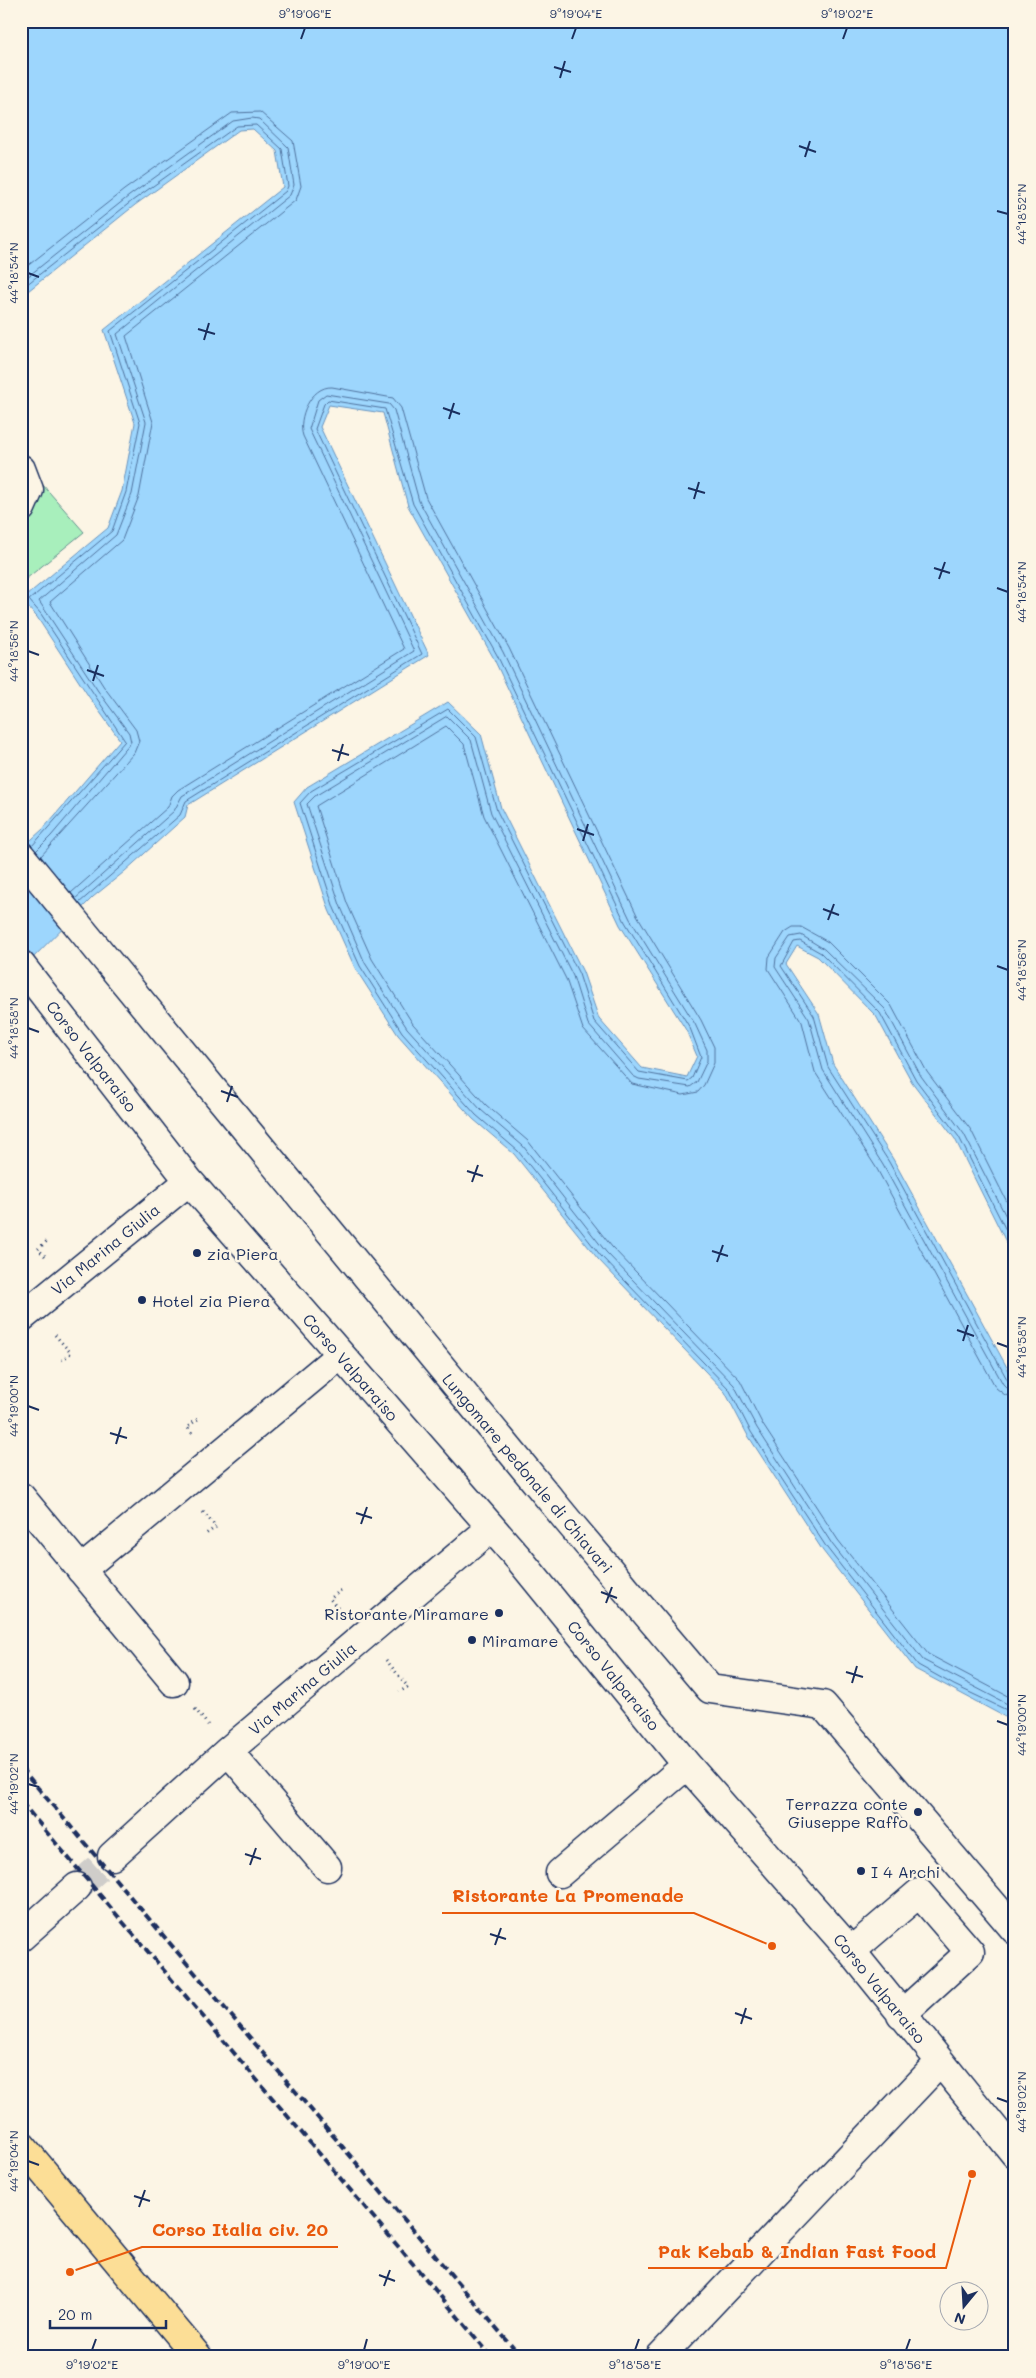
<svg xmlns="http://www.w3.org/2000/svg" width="1036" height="2378" font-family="Mali,sans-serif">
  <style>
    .green { fill: #a8efbc; stroke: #628f8d }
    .water { fill: #9dd6fd; stroke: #6993bd }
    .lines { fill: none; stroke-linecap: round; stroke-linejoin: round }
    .shore { stroke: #4f729e; stroke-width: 1 }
    .minor-tunnel { stroke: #cfcdca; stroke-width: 28; stroke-dasharray: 28 14; stroke-linecap: butt }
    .minor-casing { stroke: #1b2f5e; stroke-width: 31 }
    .major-casing { stroke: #1b2f5e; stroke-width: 31 }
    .path { stroke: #1b2f5e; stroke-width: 3; stroke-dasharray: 1 4; stroke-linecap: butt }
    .minor { stroke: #fcf5e5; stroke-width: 28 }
    .major { stroke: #fcde96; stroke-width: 28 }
    .rail { stroke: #1b2f5e; stroke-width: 4; stroke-dasharray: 8 4; stroke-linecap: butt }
    .ticks { fill: none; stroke: #1b2f5e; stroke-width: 2 }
    .poi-dot { fill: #1b2f5e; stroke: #fcf5e5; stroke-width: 2 }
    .labels { text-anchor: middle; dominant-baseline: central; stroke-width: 5; stroke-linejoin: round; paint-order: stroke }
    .street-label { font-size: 16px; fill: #1b2f5e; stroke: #fcf5e5 }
    .poi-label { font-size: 16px; fill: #1b2f5e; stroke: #fcf5e5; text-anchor: start }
    .leader { fill: none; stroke: #e8590c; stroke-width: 2 }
    .callout-dot { fill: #e8590c; stroke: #fcf5e5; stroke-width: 2 }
    .callout-label { font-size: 18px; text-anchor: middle; font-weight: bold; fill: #e8590c; stroke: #fcf5e5; stroke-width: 5; stroke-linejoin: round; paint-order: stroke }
    .neatline { fill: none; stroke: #1b2f5e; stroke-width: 2 }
    .ticks-label { font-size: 12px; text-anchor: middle; fill: #1b2f5e }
  </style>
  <rect width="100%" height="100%" fill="#fcf5e5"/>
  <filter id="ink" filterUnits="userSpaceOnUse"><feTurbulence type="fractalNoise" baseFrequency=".02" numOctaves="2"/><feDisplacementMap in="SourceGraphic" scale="10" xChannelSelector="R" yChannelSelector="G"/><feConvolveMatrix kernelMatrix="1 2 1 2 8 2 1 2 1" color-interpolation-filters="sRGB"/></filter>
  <g filter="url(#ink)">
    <!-- green -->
    <path class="green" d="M 21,460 L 84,532 L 21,583 Z"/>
    <!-- water -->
    <path class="water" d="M 21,21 L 1015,21 L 1015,1260 L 955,1139 L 912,1082 L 876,1016 L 818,957 L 797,946 L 786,964 L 819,1014 L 833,1064 L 893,1159 L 1015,1382 L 1015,1719 L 1007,1718 L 915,1669 L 823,1551 L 747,1434 L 725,1392 L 598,1259 L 514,1154 L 473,1119 L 398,1035 L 355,968 L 329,910 L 294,802 L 307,787 L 448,702 L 481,734 L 501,808 L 583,972 L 599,1019 L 642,1068 L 687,1077 L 697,1056 L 686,1030 L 620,925 L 493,657 L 408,506 L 383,413 L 329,405 L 320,427 L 429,655 L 188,805 L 185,817 L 124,872 L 93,897 L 21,970 L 21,849 L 43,829 L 120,740 L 89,697 L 37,617 L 21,600 L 108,528 L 122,491 L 135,423 L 104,330 L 283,187 L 277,151 L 253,129 L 239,130 L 135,205 L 23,295 Z"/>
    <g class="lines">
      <!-- shore -->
      <path class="shore" d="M 21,271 L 124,190 L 232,113 L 260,112 L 293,141 L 301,186 L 296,200 L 126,336 L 153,422 L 139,496 L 122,540 L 50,602 L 104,687 L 136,730 L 139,741 L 134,753 L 41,856
        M 21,282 L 129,196 L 233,121 L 252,118 L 259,119 L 288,147 L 294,185 L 290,195 L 117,334 L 146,422 L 132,494 L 116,535 L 39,601 L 98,691 L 129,733 L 131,742 L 51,836 L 36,851
        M 21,289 L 132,201 L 237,126 L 256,125 L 282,149 L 288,186 L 286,191 L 110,331 L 140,423 L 126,492 L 112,531 L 29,600 L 41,614 L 125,741 L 32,846
        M 71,893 L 168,807 L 172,796 L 178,790 L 404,649 L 303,436 C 297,418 311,386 332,387 L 393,398 L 401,408 L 426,498 L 509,648 L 637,915 L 701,1020 L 714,1047 L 714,1063 L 704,1085 L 698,1092 L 683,1095 L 632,1084 L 583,1029 L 566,979 L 484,816 L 464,744 L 446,726 L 316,806 L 347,903 L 372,959 L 413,1024 L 486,1105 L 528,1141 L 612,1247 L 740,1380 L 763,1425 L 838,1540 L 928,1654 L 1015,1700
        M 75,899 L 174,811 L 182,796 L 414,651 L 309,429 L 318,400 L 326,394 L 389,404 L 394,410 L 419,501 L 503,652 L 630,919 L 695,1024 L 707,1050 L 707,1061 L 697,1082 L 690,1087 L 639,1079 L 633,1076 L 588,1024 L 573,976 L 491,813 L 471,740 L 447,716 L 315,796 L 307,804 L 340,905 L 365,963 L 407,1028 L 481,1110 L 523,1146 L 606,1252 L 734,1385 L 757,1428 L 832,1544 L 923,1660 L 1015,1708
        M 79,903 L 180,815 L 186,801 L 422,654 L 315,429 L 324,404 L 328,400 L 385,409 L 413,504 L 497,655 L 625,922 L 690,1028 L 701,1057 L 692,1078 L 688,1081 L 639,1072 L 594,1021 L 579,974 L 497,811 L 476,737 L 448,709 L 311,791 L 300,803 L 334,908 L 360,966 L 402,1032 L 476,1115 L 518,1151 L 601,1256 L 729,1389 L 751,1432 L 827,1548 L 918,1665 L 954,1685 L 1015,1714
        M 1015,1218 L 971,1130 L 927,1072 L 891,1005 L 828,942 L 801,927 L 793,927 L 785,932 L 769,957 L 768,969 L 802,1022 L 815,1072 L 877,1169 L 996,1388 L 1005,1395 L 1015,1397
        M 1015,1234 L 964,1134 L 921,1076 L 885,1009 L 824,949 L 801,935 L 790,937 L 776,958 L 775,967 L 809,1019 L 823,1070 L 883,1165 L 1003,1384 L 1008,1389 L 1015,1390
        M 1015,1248 L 959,1137 L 916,1080 L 880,1013 L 821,953 L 800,941 L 794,942 L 781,966 L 814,1016 L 828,1067 L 889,1162 L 1008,1381 L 1015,1383"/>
      <!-- minor-tunnel -->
      <path class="minor-tunnel" d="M 77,1887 L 112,1856"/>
      <!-- minor casing -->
      <g class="minor-casing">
        <path id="minor" d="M 21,469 L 29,490 L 21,508
          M 21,856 L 568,1521 L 710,1689 L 823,1705 L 1015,1930
          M 21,965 L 189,1181 L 520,1560 L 687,1765 L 851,1951 L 1015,2154
          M 21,1318 L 189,1181
          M 21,1497 L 174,1682
          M 81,1570 L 340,1355
          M 228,1751 L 327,1867
          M 112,1856 L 228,1751 L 491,1528
          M 560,1873 L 687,1765
          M 21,1937 L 77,1887
          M 851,1951 L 919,1893 L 970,1952 L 901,2015
          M 660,2357 L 940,2062"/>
      </g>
      <!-- major casing -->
      <g class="major-casing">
        <path id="major" d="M 21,2145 L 198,2357"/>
      </g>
      <!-- path -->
      <path class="path" d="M 45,1256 L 38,1249 L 47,1241
        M 55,1335 L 71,1353 L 62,1360
        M 192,1433 L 187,1427 L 198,1419
        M 203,1512 L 216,1527 L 206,1534
        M 341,1612 L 330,1599 L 341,1590
        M 386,1660 L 408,1687 L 399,1692
        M 195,1709 L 208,1725"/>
      <!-- minor -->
      <use href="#minor" class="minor"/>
      <!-- major -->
      <use href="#major" class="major"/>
      <!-- rail -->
      <path class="rail" d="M 21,1768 L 521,2357
        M 21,1802 L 492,2357"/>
    </g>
  </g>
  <!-- ticks -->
  <path class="ticks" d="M 301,39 L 305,28M 572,39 L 576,28M 843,39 L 847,28M 554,67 L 571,72M 560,78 L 565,61M 799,146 L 816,152M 805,157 L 810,141M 997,211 L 1008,214M 28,273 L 39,277M 198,329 L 215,334M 204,340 L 209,323M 443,408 L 460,414M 449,419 L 454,403M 688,488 L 705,493M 694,499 L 699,482M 934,568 L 950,573M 939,579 L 945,562M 997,588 L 1008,592M 28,651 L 39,655M 87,670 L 104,676M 93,681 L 98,665M 332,750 L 349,755M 338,761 L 343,744M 577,829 L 594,835M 583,841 L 588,824M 823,909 L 839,915M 828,920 L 834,904M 997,966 L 1008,970M 28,1028 L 39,1032M 221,1091 L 238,1097M 227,1102 L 232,1086M 467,1171 L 483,1176M 472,1182 L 478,1165M 712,1251 L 728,1256M 717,1262 L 723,1245M 957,1330 L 974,1336M 963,1341 L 968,1325M 997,1343 L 1008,1347M 28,1406 L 39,1410M 110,1433 L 127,1438M 116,1444 L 121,1427M 356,1513 L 372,1518M 361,1524 L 367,1507M 601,1592 L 617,1598M 606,1603 L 612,1587M 846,1672 L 863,1677M 852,1683 L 857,1666M 997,1721 L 1008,1725M 28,1784 L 39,1787M 245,1854 L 261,1859M 250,1865 L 256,1848M 490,1934 L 506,1939M 495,1945 L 501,1928M 735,2013 L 752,2019M 741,2024 L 746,2008M 997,2098 L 1008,2102M 28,2161 L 39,2165M 134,2196 L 150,2201M 139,2207 L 145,2190M 379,2275 L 395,2281M 384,2286 L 390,2270M 92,2350 L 96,2339M 364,2350 L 367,2339M 635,2350 L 639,2339M 906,2350 L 910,2339"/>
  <!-- markers -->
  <g class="poi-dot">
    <circle cx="197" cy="1253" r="5"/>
    <circle cx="142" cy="1300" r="5"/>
    <circle cx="499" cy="1613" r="5"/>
    <circle cx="472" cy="1640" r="5"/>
    <circle cx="918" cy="1812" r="5"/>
    <circle cx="861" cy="1871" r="5"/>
  </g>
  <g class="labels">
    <!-- street labels -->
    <g class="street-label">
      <text transform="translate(92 1056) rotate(52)">Corso Valparaiso</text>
      <text transform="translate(105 1249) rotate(-39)">Via Marina Giulia</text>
      <text transform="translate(351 1367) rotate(49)">Corso Valparaiso</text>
      <text transform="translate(528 1473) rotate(50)">Lungomare pedonale di Chiavari</text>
      <text transform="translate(614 1675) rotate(51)">Corso Valparaiso</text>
      <text transform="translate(302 1688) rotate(-40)">Via Marina Giulia</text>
      <text transform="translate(880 1988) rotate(51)">Corso Valparaiso</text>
    </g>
    <!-- poi labels -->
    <g class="poi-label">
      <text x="207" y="1253">zia Piera</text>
      <text x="152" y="1300">Hotel zia Piera</text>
      <text x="489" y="1613" text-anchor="end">Ristorante Miramare</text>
      <text x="482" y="1640">Miramare</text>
      <text x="908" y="1803" text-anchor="end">Terrazza conte<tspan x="908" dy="18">Giuseppe Raffo</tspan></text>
      <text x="871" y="1871">I 4 Archi</text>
    </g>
  </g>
  <!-- callouts -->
  <path class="leader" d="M772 1946L694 1913H442M70 2272L142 2247H338M972 2174L946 2268H648"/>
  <g class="callout-dot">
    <circle cx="772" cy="1946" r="5"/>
    <circle cx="70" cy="2272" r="5"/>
    <circle cx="972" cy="2174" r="5"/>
  </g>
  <g class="callout-label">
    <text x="568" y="1902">Ristorante La Promenade</text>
    <text x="240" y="2236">Corso Italia civ. 20</text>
    <text x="797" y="2258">Pak Kebab &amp; Indian Fast Food</text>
  </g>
  <!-- margin -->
  <rect width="1036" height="2378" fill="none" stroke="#fcf5e5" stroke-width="55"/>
  <!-- north arrow -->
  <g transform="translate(964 2306) rotate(198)"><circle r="24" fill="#fcf5e5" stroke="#a2a6af"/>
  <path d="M0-4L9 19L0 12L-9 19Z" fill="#1b2f5e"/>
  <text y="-8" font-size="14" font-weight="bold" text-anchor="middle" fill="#1b2f5e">N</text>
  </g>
  <!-- scale -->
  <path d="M50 2320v8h116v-8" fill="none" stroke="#1b2f5e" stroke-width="2.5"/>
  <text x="58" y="2320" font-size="15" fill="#1b2f5e" stroke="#fcf5e5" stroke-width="4" paint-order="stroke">20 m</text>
  <rect x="28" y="28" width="980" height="2322" class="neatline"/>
  <g class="ticks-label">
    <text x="305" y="18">9°19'06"E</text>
    <text x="576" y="18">9°19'04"E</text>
    <text x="847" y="18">9°19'02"E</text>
    <text transform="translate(1022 214) rotate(-90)" y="4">44°18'52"N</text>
    <text transform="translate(14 273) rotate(-90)" y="4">44°18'54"N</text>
    <text transform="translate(1022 592) rotate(-90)" y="4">44°18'54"N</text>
    <text transform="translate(14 651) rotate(-90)" y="4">44°18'56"N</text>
    <text transform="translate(1022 970) rotate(-90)" y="4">44°18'56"N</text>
    <text transform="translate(14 1028) rotate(-90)" y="4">44°18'58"N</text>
    <text transform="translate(1022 1347) rotate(-90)" y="4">44°18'58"N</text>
    <text transform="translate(14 1406) rotate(-90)" y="4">44°19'00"N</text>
    <text transform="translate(1022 1725) rotate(-90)" y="4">44°19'00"N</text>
    <text transform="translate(14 1784) rotate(-90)" y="4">44°19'02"N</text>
    <text transform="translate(1022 2102) rotate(-90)" y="4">44°19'02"N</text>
    <text transform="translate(14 2161) rotate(-90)" y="4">44°19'04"N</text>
    <text x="92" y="2369">9°19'02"E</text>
    <text x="364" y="2369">9°19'00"E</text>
    <text x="635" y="2369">9°18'58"E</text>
    <text x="906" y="2369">9°18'56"E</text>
  </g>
</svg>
